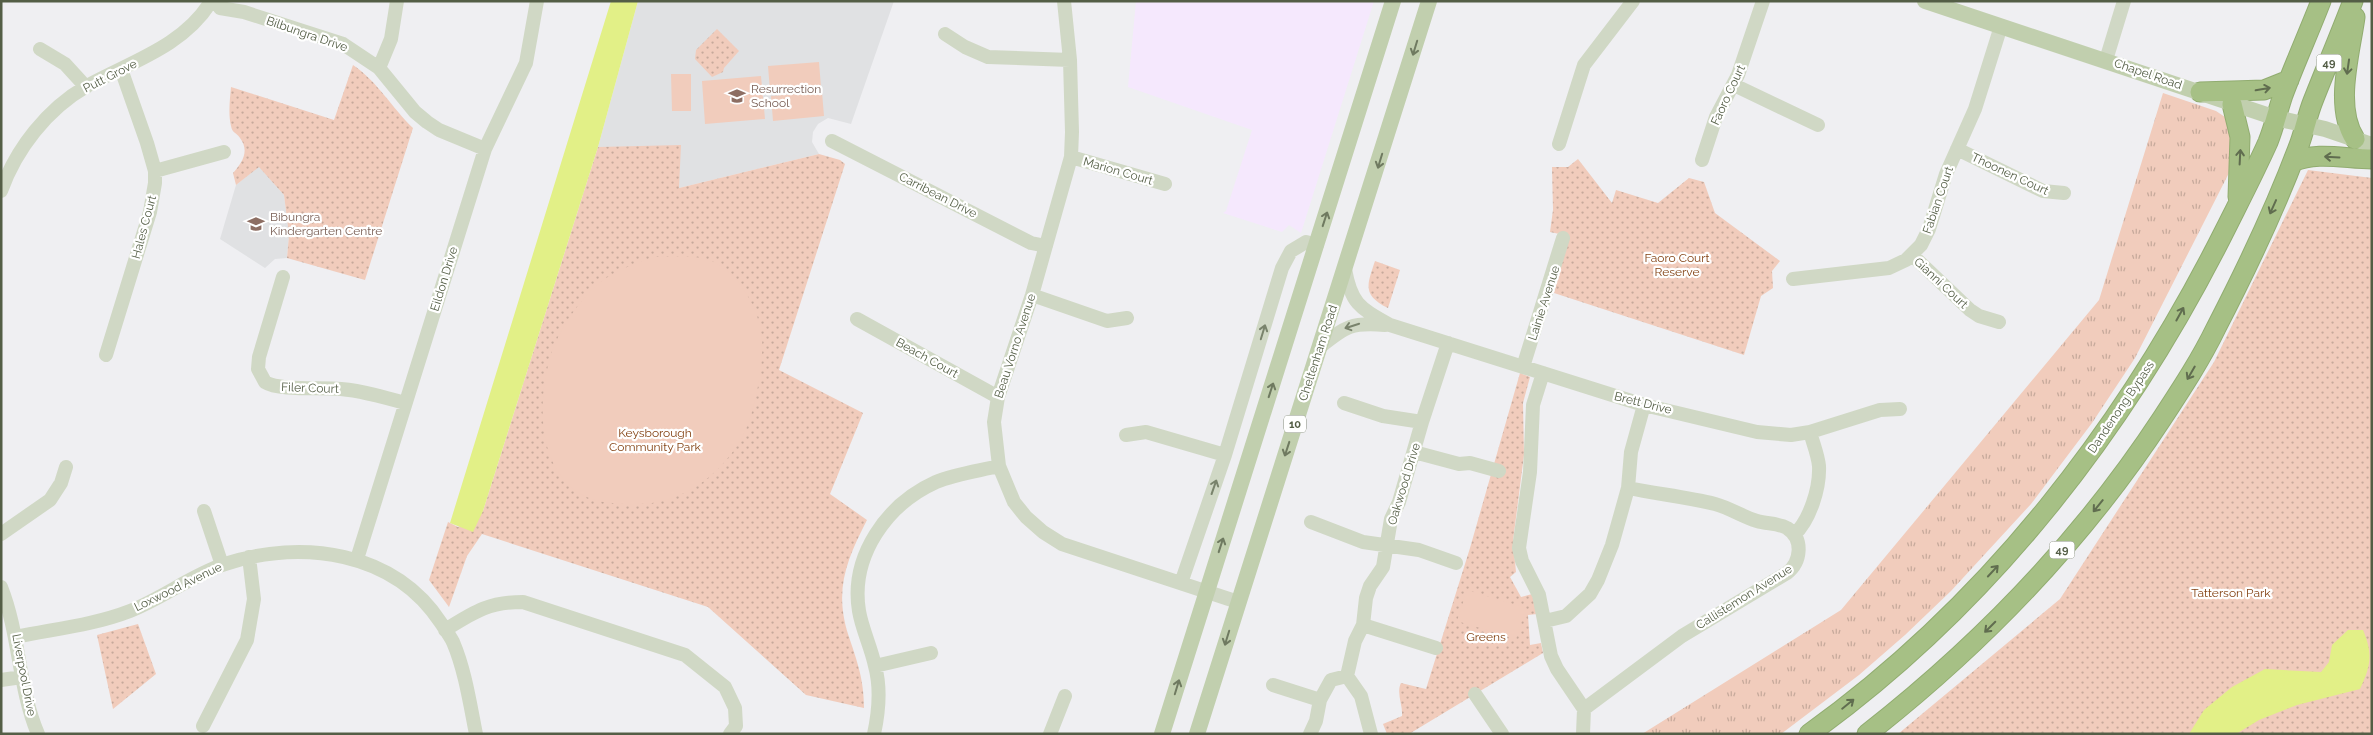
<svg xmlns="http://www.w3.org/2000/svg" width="2373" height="735" font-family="Raleway,sans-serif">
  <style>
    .commercial { fill: #f5e8fd }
    .education { fill: #e0e1e3 }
    .grass { fill: url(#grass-tufts) }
    .park { fill: url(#park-dots) }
    .garden { fill: #f1ccbc }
    .water { fill: #e2f087 }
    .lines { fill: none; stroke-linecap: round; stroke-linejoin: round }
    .highway-casing { stroke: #91ac70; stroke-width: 21 }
    .minor { stroke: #d0d8c5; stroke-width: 14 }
    .major { stroke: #c1cfae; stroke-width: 16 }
    .highway { stroke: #a6c085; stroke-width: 19 }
    .oneway { stroke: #6f7a60 }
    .oneway2 { stroke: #606d4f }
    .oneway3 { stroke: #79836c }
    .labels { text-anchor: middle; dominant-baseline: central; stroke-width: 4.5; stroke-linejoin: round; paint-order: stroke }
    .shield { fill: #fff; stroke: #878e7e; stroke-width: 1 }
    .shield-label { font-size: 11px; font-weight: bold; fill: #545e46 }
    .street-label { font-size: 12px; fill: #545e46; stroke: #fff }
    .education-label { font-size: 12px; fill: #785e54; stroke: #fff; text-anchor: start }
    .park-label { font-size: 12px; fill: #834213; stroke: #fff }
  </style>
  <defs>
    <pattern id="grass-tufts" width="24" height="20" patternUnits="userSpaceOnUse" patternTransform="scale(1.25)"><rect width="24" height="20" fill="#f1ccbc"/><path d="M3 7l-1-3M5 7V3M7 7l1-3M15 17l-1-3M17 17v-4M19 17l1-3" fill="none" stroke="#c6a99b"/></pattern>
    <pattern id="park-dots" width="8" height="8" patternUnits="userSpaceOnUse" patternTransform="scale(1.25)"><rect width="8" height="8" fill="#f1ccbc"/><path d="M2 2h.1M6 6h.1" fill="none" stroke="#c6a99b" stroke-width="1.8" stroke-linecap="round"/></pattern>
  </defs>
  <rect width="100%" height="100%" fill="#efeff2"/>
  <!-- commercial -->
  <path class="commercial" d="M 1136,1 L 1374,1 L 1301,233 L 1289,225 L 1282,232 L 1223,213 L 1226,211 L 1252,130 L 1128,87 Z"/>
  <!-- education -->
  <path class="education" d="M 638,1 L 894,1 L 851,124 L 828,118 L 818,124 L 813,132 L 812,142 L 819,154 L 679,188 L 679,170 L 598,147 Z
    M 259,166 L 284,195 L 289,235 L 287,258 L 275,259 L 265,268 L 220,239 L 236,185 Z"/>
  <!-- grass -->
  <path class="grass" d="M 2163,93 L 2216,111 L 2228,119 L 2232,125 L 2232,167 L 2135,358 L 2092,423 L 2031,504 L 1951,591 L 1905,635 L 1859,675 L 1781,734 L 1642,734 L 1841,610 L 2099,300 Z"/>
  <!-- park -->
  <path class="park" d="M 717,29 L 739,51 L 724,68 L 723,72 L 712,77 L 695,59 L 696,50 Z
    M 353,65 C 378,82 392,108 413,128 L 365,280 L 287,258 L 289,235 L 284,195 L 259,167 L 236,185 L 233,173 C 242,163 250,151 240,138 C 237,133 232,133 231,126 C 228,114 230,99 231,87 L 334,120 Z
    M 681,145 L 679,188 L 819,154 L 840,160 L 845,164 L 779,370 L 863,413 L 830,494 L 867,520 C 847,559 834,589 848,634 C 857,661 864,679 864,708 L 806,695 L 708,607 L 482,534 L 467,556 L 449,607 L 429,580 L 448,522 L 458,527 L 483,511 L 598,147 Z
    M 1578,159 L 1612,203 L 1616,190 L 1658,203 L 1689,178 L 1704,182 L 1715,213 L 1780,261 L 1772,271 L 1773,288 L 1761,296 L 1744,355 L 1554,293 L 1569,236 L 1550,232 L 1553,210 L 1552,167 L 1568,167 Z
    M 2308,170 L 2372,178 L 2372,734 L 1898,734 L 2060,599 L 2214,362 Z
    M 1375,261 L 1400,270 L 1388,308 C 1362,295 1367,285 1375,261 Z
    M 1520,373 L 1530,377 L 1523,403 L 1524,455 L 1513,541 L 1516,572 L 1510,577 L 1521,597 L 1532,594 L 1537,614 L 1528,615 L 1530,645 L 1541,643 L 1543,653 L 1409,734 L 1387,734 L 1383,724 L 1402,716 C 1403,705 1396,693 1401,683 L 1426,689 L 1470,548 Z
    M 138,624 L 156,674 L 113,709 L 97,635 Z"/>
  <!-- garden -->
  <path class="garden" d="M 819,62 L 821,87 L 770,91 L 768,66 Z
    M 671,74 L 691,74 L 691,111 L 672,111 Z
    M 761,76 L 765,119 L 705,124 L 702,81 Z
    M 822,92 L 824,116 L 773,121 L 771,96 Z
    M 654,257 C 670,257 690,255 706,259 C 737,268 760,309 762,339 C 764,365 754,419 740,441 C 716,480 677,506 631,504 C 613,504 591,502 576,491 C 537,462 538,401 550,358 C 557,332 581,297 602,281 C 617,270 636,263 654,257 Z
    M 1467,590 L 1526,608 L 1516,639 L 1457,621 Z"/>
  <!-- water -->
  <path class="water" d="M 611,1 L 638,1 L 598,147 L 483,511 L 473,532 L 450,523 Z
    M 2348,630 L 2363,630 C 2373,654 2371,665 2360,689 L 2297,705 L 2259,720 L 2236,734 L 2189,734 L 2204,710 L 2232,687 L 2265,669 L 2321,672 L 2329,662 L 2332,645 Z"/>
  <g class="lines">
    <!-- highway casing -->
    <g class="highway-casing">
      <path id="highway" d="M 2200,92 L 2264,90 L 2289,80
        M 2232,104 L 2240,137 L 2238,197
        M 2355,139 C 2334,107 2350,54 2355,17
        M 2293,162 C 2316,151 2346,159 2372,159
        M 1809,734 C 1990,604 2127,426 2226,228 C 2240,200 2255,171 2268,142 C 2274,127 2278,110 2283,95 C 2295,63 2309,32 2321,1
        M 1867,734 C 1982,644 2083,539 2163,417 C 2182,388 2201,359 2216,328 C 2246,270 2275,209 2298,148 C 2304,133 2307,116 2313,101 C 2326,68 2340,35 2353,1"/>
    </g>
    <!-- minor -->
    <path class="minor" d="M 1064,1 L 1070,60 L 1072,132 L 1071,157 L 1032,295 L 998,397 L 994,422 L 999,466 L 1014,502 L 1026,517 L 1043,532 L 1062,544 L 1238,602
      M 220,8 L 244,12 L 343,44 L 379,68 L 415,112 L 427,122 L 439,130 L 485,149
      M 945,34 L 965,47 L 988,57 L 1070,60
      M 40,49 L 65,64 L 86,87
      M 2106,60 L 2124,1
      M 379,68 L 391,39 L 397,1
      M 1734,85 L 1818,125
      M 832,141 L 1031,243 L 1046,246
      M 1559,144 L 1584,65 L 1633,1
      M 1957,149 L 2043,191 L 2064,193
      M 1071,157 L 1165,184
      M 1702,160 L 1716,117 L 1738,75 L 1763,1
      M 155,171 L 224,152
      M 1,191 C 16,149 47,109 87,86 C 130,62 182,47 210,3
      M 1912,255 L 1970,310 L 1979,316 L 1999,322
      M 1345,269 C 1351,304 1360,308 1390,325 L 1644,405 L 1757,432 L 1791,435 L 1810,432 L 1880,410 L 1900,409
      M 283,277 L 259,357 L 258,369 L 265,382 C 279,391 322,387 341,389 C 363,391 384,397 405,403
      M 1793,279 L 1889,268 L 1906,260 L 1921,245 L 1929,229 L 1946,174 L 1975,109 L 2001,26
      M 1032,295 L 1107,321 L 1127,318
      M 857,319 L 998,397
      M 1320,347 C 1346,326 1352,322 1385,325
      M 106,355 L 150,212 L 155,183 L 155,171 L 147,143 L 121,69
      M 1523,367 L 1563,238
      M 1543,373 L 1533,405 L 1530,472 L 1519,548 L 1522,561 L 1539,595 L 1551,656 L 1557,669 L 1584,709 L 1583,734
      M 1344,403 L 1383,416 L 1422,422
      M 1126,435 L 1146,432 L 1225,455
      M 1414,452 L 1459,464 L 1470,463 L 1499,471
      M 204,511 L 222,565
      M 1311,522 L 1363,542 L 1419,550 L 1456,563
      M 1,534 L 50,500 L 61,483 L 66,467
      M 1794,535 C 1810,520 1820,488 1819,466 C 1818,455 1813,443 1810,432
      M 357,559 L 485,149 L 526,63 L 537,1
      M 1181,583 L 1225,455 L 1282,268 L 1291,251 L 1306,242 L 1317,245
      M 1,587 C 20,635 18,687 38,734
      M 1545,621 L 1566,616 L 1590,594 L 1598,580 L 1612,545 L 1628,488 L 1631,452 L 1644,405
      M 1363,625 L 1436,648
      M 445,630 C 474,612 488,602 523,602 L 685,655 L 725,687 L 735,708 L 736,726 L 730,734
      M 16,637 C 54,629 94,625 130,611 C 163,598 192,575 225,564 C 302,539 394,551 441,623 C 445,629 450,636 453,642 C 465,670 470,704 476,734
      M 875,666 L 931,653
      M 1,680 L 22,677
      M 1273,685 L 1320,700
      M 1475,694 L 1502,734
      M 1584,709 L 1682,636 L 1787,573 C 1801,562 1804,539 1787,528 C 1778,523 1767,524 1757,521 C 1743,517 1730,508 1715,504 C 1687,497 1657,494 1628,488
      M 203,726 L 247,640 L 254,599 L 249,557
      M 874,734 C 879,711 881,688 875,666 C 871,647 862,629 859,611 C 850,556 887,504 936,482 C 955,474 978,471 999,466
      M 1050,734 L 1065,696
      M 1310,734 L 1316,721 L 1320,700 L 1331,680 L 1347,676
      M 1371,734 L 1361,696 L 1347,676 L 1355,641 L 1363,625 L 1366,598 L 1370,586 L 1383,567 L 1391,519 L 1399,502 L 1422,422 L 1448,343"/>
    <!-- major -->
    <path class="major" d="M 1925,1 L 2276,118 L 2325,129 L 2372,145
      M 1162,734 L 1393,1
      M 1197,734 L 1429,1"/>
    <!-- highway -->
    <use href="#highway" class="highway"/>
  </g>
  <!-- one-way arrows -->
  <defs><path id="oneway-shaft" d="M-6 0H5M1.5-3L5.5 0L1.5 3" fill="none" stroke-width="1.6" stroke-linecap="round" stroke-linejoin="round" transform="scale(1.25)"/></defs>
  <g class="oneway">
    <use href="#oneway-shaft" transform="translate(1415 48) rotate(107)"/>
    <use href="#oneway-shaft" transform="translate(1380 161) rotate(107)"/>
    <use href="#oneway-shaft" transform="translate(1325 219) rotate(-72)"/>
    <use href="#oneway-shaft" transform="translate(1271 390) rotate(-72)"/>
    <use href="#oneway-shaft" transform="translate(1287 449) rotate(108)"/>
    <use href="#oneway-shaft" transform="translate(1221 545) rotate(-72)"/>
    <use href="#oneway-shaft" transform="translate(1227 638) rotate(107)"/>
    <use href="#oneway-shaft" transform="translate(1177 687) rotate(-73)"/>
  </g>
  <g class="oneway2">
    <use href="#oneway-shaft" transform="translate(2348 67) rotate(98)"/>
    <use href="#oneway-shaft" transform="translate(2263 89) rotate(-10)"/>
    <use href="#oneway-shaft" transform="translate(2240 157) rotate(-87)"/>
    <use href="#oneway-shaft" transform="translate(2332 157) rotate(-177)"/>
    <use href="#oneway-shaft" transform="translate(2273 207) rotate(114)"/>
    <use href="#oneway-shaft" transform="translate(2180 314) rotate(-61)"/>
    <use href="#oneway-shaft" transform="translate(2191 373) rotate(120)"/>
    <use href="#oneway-shaft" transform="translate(2098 506) rotate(129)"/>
    <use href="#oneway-shaft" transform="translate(1993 571) rotate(-47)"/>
    <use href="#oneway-shaft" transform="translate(1990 627) rotate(135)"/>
    <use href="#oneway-shaft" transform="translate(1848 704) rotate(-39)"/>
  </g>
  <g class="oneway3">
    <use href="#oneway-shaft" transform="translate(1352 326) rotate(162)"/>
    <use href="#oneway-shaft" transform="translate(1263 332) rotate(-73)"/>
    <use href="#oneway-shaft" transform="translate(1214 487) rotate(-71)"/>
  </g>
  <!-- icons -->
  <defs>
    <g id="school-bare" transform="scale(1.35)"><path d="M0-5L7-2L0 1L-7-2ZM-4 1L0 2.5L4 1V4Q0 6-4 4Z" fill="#8d6e63" stroke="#fff" stroke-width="2.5" paint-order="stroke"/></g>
  </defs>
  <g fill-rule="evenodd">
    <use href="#school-bare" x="737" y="96"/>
    <use href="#school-bare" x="256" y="224"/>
  </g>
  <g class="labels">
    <!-- shield labels -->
    <g class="shield">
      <rect x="2316.5" y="54.5" width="25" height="17" rx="4"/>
      <rect x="1284" y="415.5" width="22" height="17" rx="4"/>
      <rect x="2049.5" y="541.5" width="25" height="17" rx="4"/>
    </g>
    <g class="shield-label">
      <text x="2329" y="63">49</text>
      <text x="1295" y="424">10</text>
      <text x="2062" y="550">49</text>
    </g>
    <!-- street labels -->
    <g class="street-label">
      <text transform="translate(307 34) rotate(19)">Bilbungra Drive</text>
      <text transform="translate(2148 74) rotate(19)">Chapel Road</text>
      <text transform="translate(110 76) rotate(-27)">Putt Grove</text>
      <text transform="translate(1728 95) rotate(-65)">Faoro Court</text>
      <text transform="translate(1118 171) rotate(16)">Marion Court</text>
      <text transform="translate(2010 174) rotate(25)">Thoonen Court</text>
      <text transform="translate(938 195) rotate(27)">Carribean Drive</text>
      <text transform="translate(1938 200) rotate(-71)">Fabian Court</text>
      <text transform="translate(144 227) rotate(-75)">Hales Court</text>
      <text transform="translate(444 279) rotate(-73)">Eildon Drive</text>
      <text transform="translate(1941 283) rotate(43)">Gianni Court</text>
      <text transform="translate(1544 303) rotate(-72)">Lainie Avenue</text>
      <text transform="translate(1015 346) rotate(-72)">Beau Vorno Avenue</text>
      <text transform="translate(1318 353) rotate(-72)">Cheltenham Road</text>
      <text transform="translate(927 358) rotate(29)">Beach Court</text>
      <text transform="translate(310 388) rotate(2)">Filer Court</text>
      <text transform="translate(1643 403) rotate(14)">Brett Drive</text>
      <text transform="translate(2121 407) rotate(-56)">Dandenong Bypass</text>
      <text transform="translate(1404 484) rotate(-73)">Oakwood Drive</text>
      <text transform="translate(178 587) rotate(-26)">Loxwood Avenue</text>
      <text transform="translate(1744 597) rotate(-32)">Callistemon Avenue</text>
      <text transform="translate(24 675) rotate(79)">Liverpool Drive</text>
    </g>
    <!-- education labels -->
    <g class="education-label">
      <text x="751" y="89">Resurrection<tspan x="751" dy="14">School</tspan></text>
      <text x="270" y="217">Bibungra<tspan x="270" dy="14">Kindergarten Centre</tspan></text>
    </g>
    <!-- park labels -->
    <g class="park-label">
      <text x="1677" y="258">Faoro Court<tspan x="1677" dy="14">Reserve</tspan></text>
      <text x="655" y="433">Keysborough<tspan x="655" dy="14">Community Park</tspan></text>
      <text x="2231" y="593">Tatterson Park</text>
      <text x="1486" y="637">Greens</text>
    </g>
  </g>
  <!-- border -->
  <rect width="2373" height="735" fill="none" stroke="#545e46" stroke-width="5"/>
</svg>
